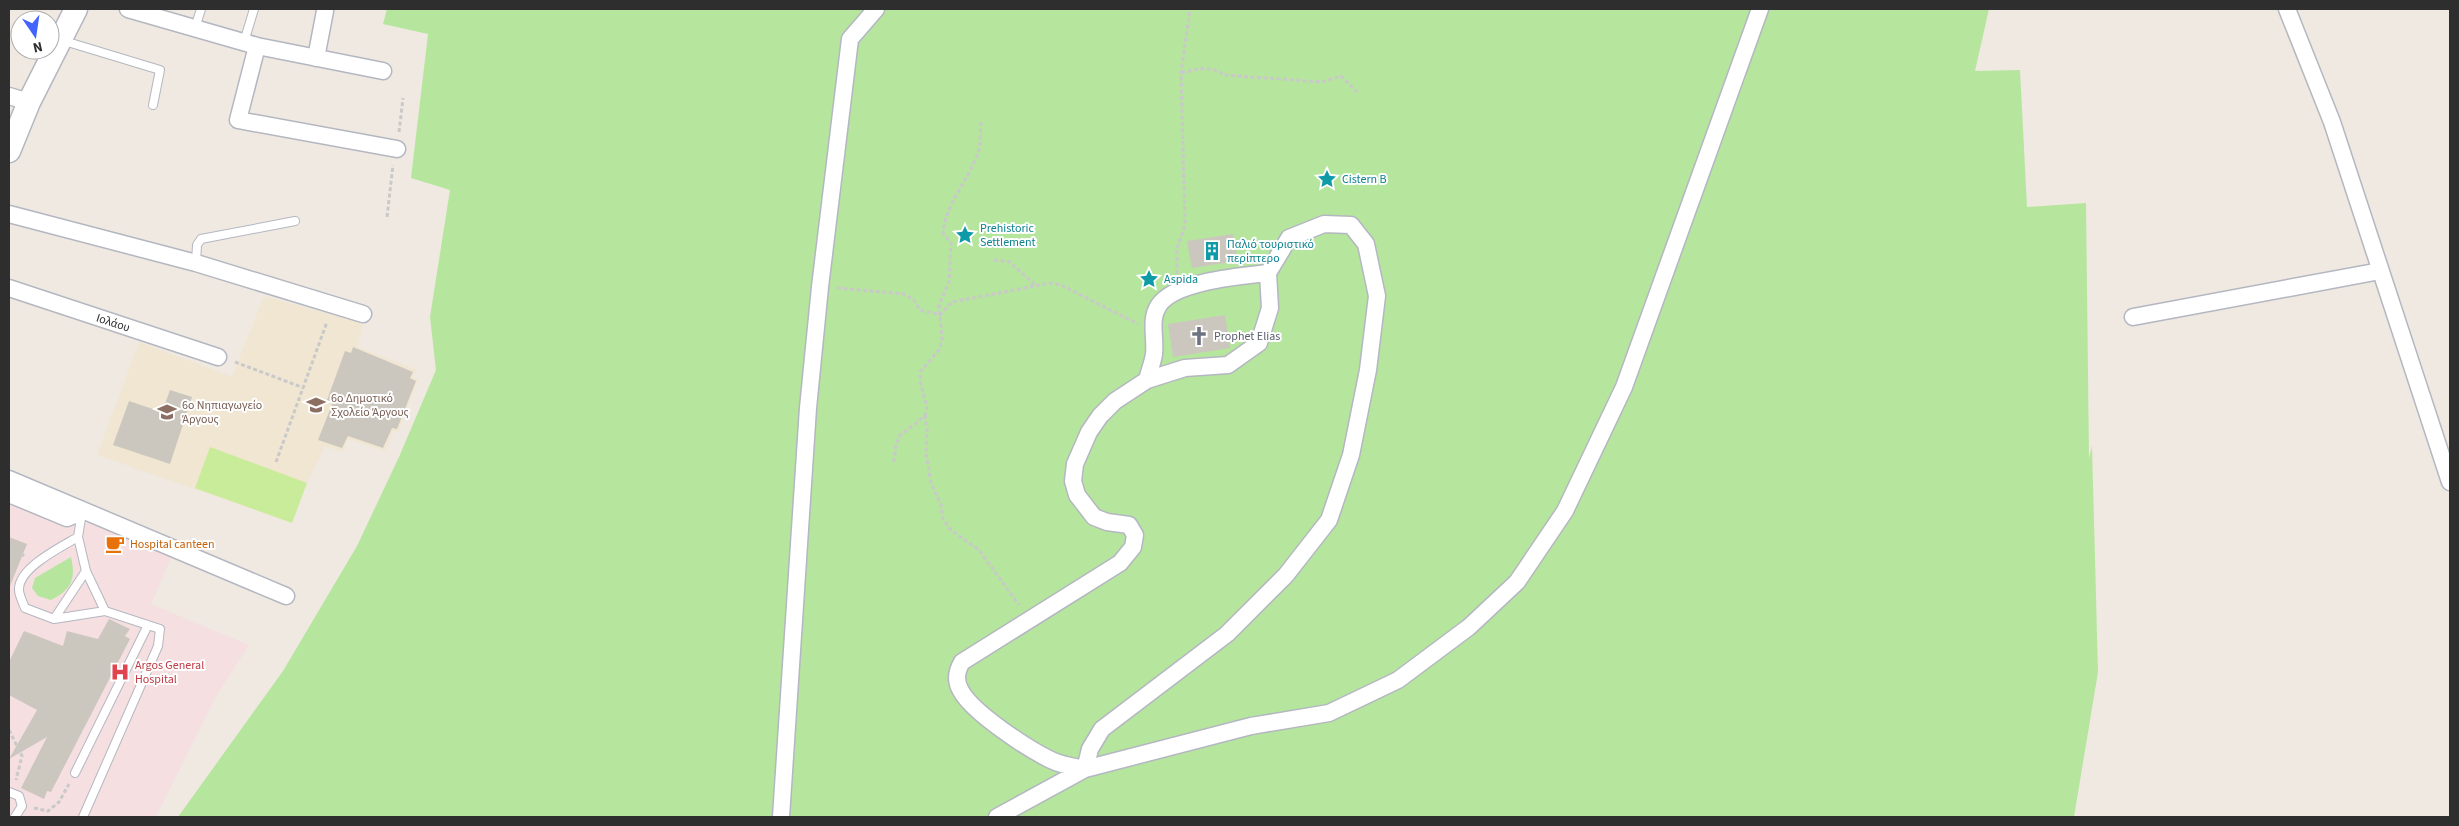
<svg xmlns="http://www.w3.org/2000/svg" width="2459" height="826" font-family="'Source Sans 3',sans-serif">
  <style>
    .education { fill: #f0e6d1 }
    .medical { fill: #f5dfe0 }
    .green { fill: #b6e59e }
    .pitch { fill: #c9ec9a }
    .building { fill: #cbc7bf }
    .lines { fill: none; stroke-linecap: round; stroke-linejoin: round }
    .service-casing { stroke: #b4b7c1; stroke-width: 10 }
    .minor-casing { stroke: #b4b7c1; stroke-width: 19 }
    .secondary-casing { stroke: #b4b7c1; stroke-width: 25 }
    .path { stroke: #c9c9c9; stroke-width: 3; stroke-dasharray: 4 2.5; stroke-linecap: butt }
    .service { stroke: #fff; stroke-width: 8 }
    .minor { stroke: #fff; stroke-width: 16 }
    .secondary { stroke: #fff; stroke-width: 22 }
    .labels { text-anchor: middle; dominant-baseline: central; stroke-width: 4; stroke-linejoin: round; paint-order: stroke }
    .culture-label { font-size: 12px; fill: #0d838f; stroke: #fff; text-anchor: start }
    .street-label { font-size: 12px; fill: #2e2e2e; stroke: #fff }
    .worship-label { font-size: 12px; fill: #5b616d; stroke: #fff; text-anchor: start }
    .education-label { font-size: 12px; fill: #785e54; stroke: #fff; text-anchor: start }
    .food-label { font-size: 12px; fill: #c56008; stroke: #fff; text-anchor: start }
    .health-label { font-size: 12px; fill: #be3a42; stroke: #fff; text-anchor: start }
  </style>
  <rect width="100%" height="100%" fill="#efe9e1"/>
  <!-- education -->
  <path class="education" d="M 264,296 L 363,323 L 357,347 L 417,370 L 412,377 L 418,379 L 398,432 L 393,431 L 385,451 L 348,439 L 343,452 L 325,446 L 307,483 L 292,523 L 97,455 L 139,342 L 232,377 Z"/>
  <!-- medical -->
  <path class="medical" d="M 9,502 L 64,524 L 96,522 L 172,555 L 151,604 L 249,645 L 215,698 L 156,817 L 9,817 Z"/>
  <!-- green -->
  <path class="green" d="M 387,9 L 1989,9 L 1975,71 L 2020,70 L 2027,207 L 2086,203 L 2089,458 L 2092,446 L 2098,672 L 2074,817 L 178,817 L 283,671 L 357,546 L 399,457 L 436,370 L 430,317 L 450,190 L 411,178 L 428,34 L 383,24 Z
    M 71,557 C 76,579 72,589 51,600 L 38,596 L 32,588 L 35,578 Z"/>
  <!-- pitch -->
  <path class="pitch" d="M 210,447 L 307,483 L 292,523 L 195,488 Z"/>
  <!-- building -->
  <path class="building" d="M 1233,234 L 1238,261 L 1192,268 L 1187,241 Z
    M 1225,315 L 1230,348 L 1173,357 L 1168,324 Z
    M 353,347 L 413,372 L 410,378 L 416,381 L 397,429 L 392,428 L 383,448 L 348,436 L 342,448 L 318,440 L 333,402 L 327,400 L 345,351 L 351,353 Z
    M 170,390 L 192,397 L 170,464 L 113,445 L 129,401 L 162,412 Z
    M 9,537 L 27,544 L 10,586 L 9,586 Z
    M 109,619 L 130,629 L 125,636 L 130,639 L 51,792 L 47,791 L 44,799 L 21,788 L 47,737 L 9,759 L 37,710 L 9,695 L 9,662 L 24,631 L 63,646 L 67,631 L 98,639 Z"/>
  <g class="lines">
    <!-- service casing -->
    <g class="service-casing">
      <path id="service" d="M 195,28 L 201,9
        M 61,40 L 160,70 L 153,105
        M 244,42 L 254,9
        M 196,263 L 197,245 L 201,239 L 295,221
        M 78,537 L 86,571 L 54,619 L 25,608 C 23,603 19,595 19,590 C 18,568 61,547 78,537 L 82,512
        M 86,571 L 105,611
        M 54,619 L 105,611 L 160,629 L 158,646 L 83,817
        M 75,773 L 148,625
        M 9,792 L 19,796 L 22,806 L 15,817"/>
    </g>
    <!-- minor casing -->
    <g class="minor-casing">
      <path id="minor" d="M 128,9 L 257,46 L 383,71
        M 2287,9 L 2332,122 L 2450,482
        M 257,46 L 238,120 L 397,149
        M 316,58 L 325,11
        M 9,96 L 29,102
        M 9,214 L 196,263 L 363,314
        M 9,288 L 218,357
        M 2133,317 L 2380,271
        M 1147,380 C 1149,371 1153,362 1154,354 C 1156,338 1149,319 1159,305 C 1175,281 1242,276 1268,273
        M 9,479 L 286,596
        M 9,494 L 67,518 L 82,512
        M 1085,769 C 1074,767 1061,765 1051,760 C 1028,749 973,713 961,691 C 955,681 956,672 962,662 L 1120,563 L 1133,547 L 1135,535 L 1129,525 L 1107,522 L 1094,517 L 1077,495 L 1073,481 L 1075,464 L 1089,432 L 1100,416 L 1115,401 L 1147,380 L 1185,368 L 1228,365 L 1259,343 L 1270,308 L 1268,273 L 1289,238 L 1324,224 L 1351,225 L 1366,244 L 1377,296 L 1368,370 L 1351,455 L 1329,520 L 1286,575 L 1227,634 L 1102,729 L 1090,749 L 1085,769 L 1251,726 L 1329,713 L 1398,680 L 1469,627 L 1517,582 L 1565,511 L 1624,387 L 1760,9
        M 781,817 L 808,408 L 820,287 L 850,39 L 876,9
        M 997,817 L 1085,769"/>
    </g>
    <!-- secondary casing -->
    <g class="secondary-casing">
      <path id="secondary" d="M 9,151 L 29,102 L 76,9"/>
    </g>
    <!-- path -->
    <path class="path" d="M 1181,73 C 1197,69 1211,65 1224,75 L 1321,82 L 1341,76 L 1358,93
      M 399,132 L 403,98
      M 387,217 L 393,165
      M 994,260 L 1010,262 L 1035,285
      M 1177,274 L 1177,249 L 1185,225 L 1181,73 L 1190,9
      M 837,288 L 904,294 L 914,300 L 920,310 L 940,315 L 952,302 L 1051,283 L 1061,285 L 1138,324
      M 235,362 L 304,388
      M 925,415 L 927,430 L 926,454 L 931,483 L 941,505 L 943,519 L 951,530 L 979,550 L 1019,605
      M 276,462 L 327,322
      M 894,462 L 896,444 L 900,435 L 915,424 L 925,415 L 927,408 L 920,380 L 920,372 L 939,350 L 942,340 L 939,305 L 949,282 L 951,243 L 943,233 C 946,203 968,181 978,153 C 981,144 980,132 981,122
      M 9,548 L 25,556
      M 9,730 L 22,756 L 16,780
      M 34,808 L 48,811 L 59,802 L 69,784"/>
    <!-- service -->
    <use href="#service" class="service"/>
    <!-- minor -->
    <use href="#minor" class="minor"/>
    <!-- secondary -->
    <use href="#secondary" class="secondary"/>
  </g>
  <!-- icons -->
  <defs>
    <g id="sight-bare" transform="scale(1.5)"><path d="M0-6L1.8-2.2L6-1.7L2.9 1.2L3.7 5.4L0 3.3L-3.7 5.4L-2.9 1.2L-6-1.7L-1.8-2.2Z" fill="#0f9aa8" stroke="#fff" stroke-width="2.5" paint-order="stroke"/></g>
    <g id="building-bare" transform="scale(1.5)"><path d="M-4-6H4V6H1V3H-1V6H-4ZM-2.5-4.3h1.7v1.8h-1.7ZM.8-4.3h1.7v1.8H.8ZM-2.5-1h1.7V.8h-1.7ZM.8-1h1.7V.8H.8Z" fill="#0f9aa8" stroke="#fff" stroke-width="2.5" paint-order="stroke"/></g>
    <g id="church-bare" transform="scale(1.5)"><path d="M-1.2-6h2.4v3.5h3.3v2.4h-3.3V6h-2.4V-.1h-3.3v-2.4h3.3Z" fill="#6b7280" stroke="#fff" stroke-width="2.5" paint-order="stroke"/></g>
    <g id="school-bare" transform="scale(1.5)"><path d="M0-5L7-2L0 1L-7-2ZM-4 1L0 2.5L4 1V4Q0 6-4 4Z" fill="#8d6e63" stroke="#fff" stroke-width="2.5" paint-order="stroke"/></g>
    <g id="cafe-bare" transform="scale(1.5)"><path d="M-5.5-4.5H6V0H3Q3 3.5 0 3.5H-2.5Q-5.5 3.5-5.5 0ZM3-3.2v2h1.7v-2ZM-6 4.5H4V6H-6Z" fill="#e8710a" stroke="#fff" stroke-width="2.5" paint-order="stroke"/></g>
    <g id="hospital-bare" transform="scale(1.5)"><path d="M-5-5h3v3.5h4V-5h3V5h-3V1.5h-4V5h-3Z" fill="#e0444e" stroke="#fff" stroke-width="2.5" paint-order="stroke"/></g>
  </defs>
  <g fill-rule="evenodd">
    <use href="#sight-bare" x="1327" y="179"/>
    <use href="#sight-bare" x="965" y="235"/>
    <use href="#building-bare" x="1212" y="251"/>
    <use href="#sight-bare" x="1149" y="279"/>
    <use href="#church-bare" x="1199" y="336"/>
    <use href="#school-bare" x="316" y="405"/>
    <use href="#school-bare" x="167" y="412"/>
    <use href="#cafe-bare" x="115" y="544"/>
    <use href="#hospital-bare" x="120" y="672"/>
  </g>
  <g class="labels">
    <!-- culture labels -->
    <g class="culture-label">
      <text x="1342" y="179">Cistern B</text>
      <text x="980" y="228">Prehistoric<tspan x="980" dy="14">Settlement</tspan></text>
      <text x="1227" y="244">Παλιό τουριστικό<tspan x="1227" dy="14">περίπτερο</tspan></text>
      <text x="1164" y="279">Aspida</text>
    </g>
    <!-- street labels -->
    <g class="street-label">
      <text transform="translate(113 323) rotate(18)">Ιολάου</text>
    </g>
    <!-- worship labels -->
    <g class="worship-label">
      <text x="1214" y="336">Prophet Elias</text>
    </g>
    <!-- education labels -->
    <g class="education-label">
      <text x="331" y="398">6ο Δημοτικό<tspan x="331" dy="14">Σχολείο Άργους</tspan></text>
      <text x="182" y="405">6ο Νηπιαγωγείο<tspan x="182" dy="14">Άργους</tspan></text>
    </g>
    <!-- food labels -->
    <g class="food-label">
      <text x="130" y="544">Hospital canteen</text>
    </g>
    <!-- health labels -->
    <g class="health-label">
      <text x="135" y="665">Argos General<tspan x="135" dy="14">Hospital</tspan></text>
    </g>
  </g>
  <!-- border -->
  <rect width="2459" height="826" fill="none" stroke="#2e2e2e" stroke-width="20"/>
  <!-- north arrow -->
  <g transform="translate(35 35) rotate(167)"><circle r="24" fill="#ffffff" stroke="#ababab"/>
  <path d="M0-4L9 19L0 12L-9 19Z" fill="#4264fb"/>
  <text y="-8" font-size="14" font-weight="bold" text-anchor="middle" fill="#2e2e2e">N</text>
  </g>
</svg>
